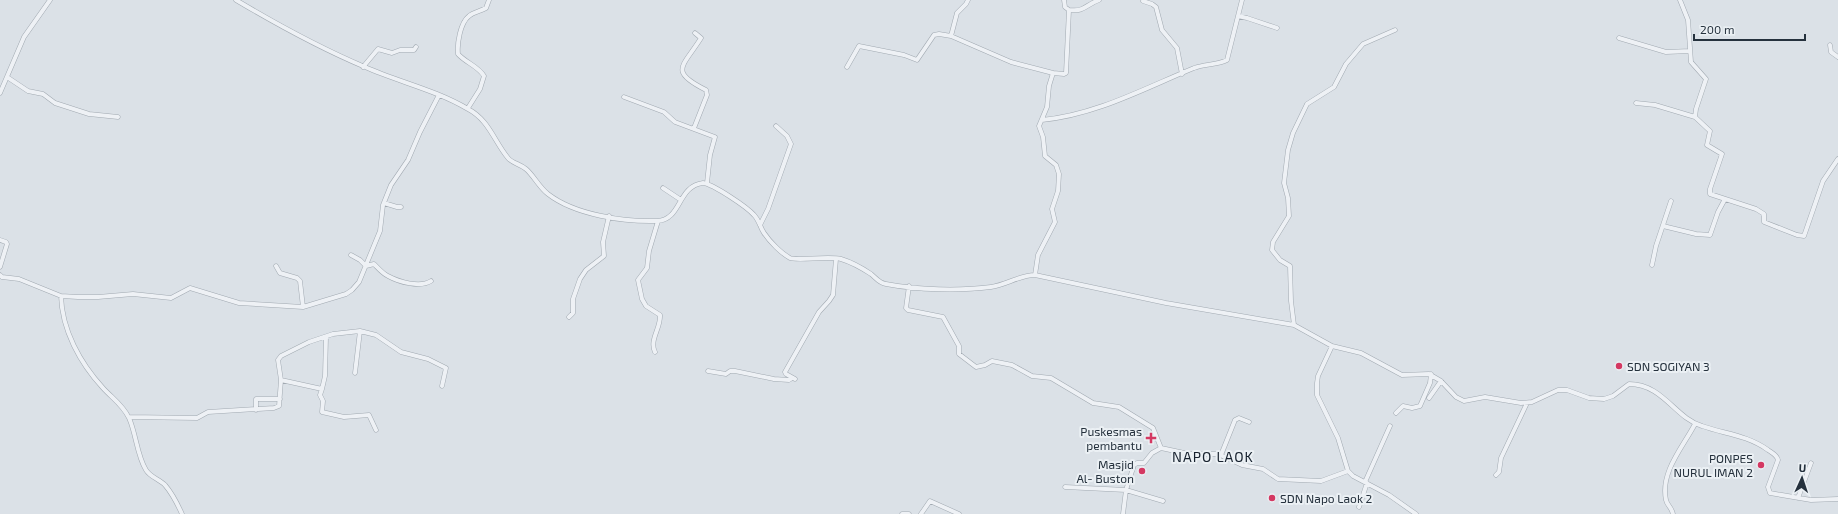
<svg xmlns="http://www.w3.org/2000/svg" width="1838" height="514" font-family="'Exo 2',sans-serif">
  <style>
    .lines { fill: none; stroke-linecap: round; stroke-linejoin: round }
    .minor-casing { stroke: #a1a9b1; stroke-width: 5 }
    .minor { stroke: #eef1f5; stroke-width: 4 }
    .poi-dot { fill: #d43862; stroke: #ebf0f4; stroke-width: 1.5 }
    .labels { text-anchor: middle; dominant-baseline: central; stroke-width: 4; stroke-linejoin: round; paint-order: stroke }
    .poi-label { font-size: 12px; fill: #25313d; stroke: #ebf0f4; text-anchor: end }
    .quarter-label { font-size: 14px; letter-spacing: 1px; fill: #17212e; stroke: #ebf0f4 }
  </style>
  <rect width="100%" height="100%" fill="#dbe1e7"/>
  <g class="lines">
    <!-- minor casing -->
    <g class="minor-casing">
      <path id="minor" d="M 236,0 C 278,25 320,48 365,67 C 399,82 436,90 468,109 C 489,120 494,141 508,158 C 512,163 520,164 526,169 C 534,176 539,187 548,194 C 575,215 624,222 657,221 C 682,220 677,186 703,183 C 713,184 747,207 754,215 C 759,220 760,227 764,233 C 770,242 781,253 790,258 C 796,261 829,256 841,259 C 851,262 862,268 871,274 C 876,278 879,283 886,284 C 917,290 960,291 991,287 C 1006,285 1020,275 1035,275 L 1166,303 L 1294,325 L 1332,346 L 1361,353 L 1402,375 L 1429,374 L 1441,381 L 1456,397 L 1464,401 L 1485,397 L 1521,403 L 1532,402 L 1558,390 L 1567,390 L 1589,398 L 1604,399 L 1613,396 L 1629,384 C 1663,384 1675,418 1702,426 C 1725,434 1747,435 1768,450 C 1772,453 1777,455 1778,460 L 1768,487 L 1770,493 L 1811,500 L 1838,499
        M 1064,0 L 1065,7 L 1069,10
        M 1680,0 L 1688,20 L 1691,62 L 1706,79 L 1696,109 L 1695,117 L 1710,131 L 1707,145 L 1722,154 L 1710,189 L 1710,194 L 1756,209 L 1764,214 L 1764,222 L 1797,235 L 1804,236 L 1823,181 L 1838,159
        M 1143,1 L 1152,4 L 1156,7 L 1162,30 L 1177,48 L 1182,74
        M 1238,16 L 1247,18 L 1277,28
        M 951,36 L 957,13 L 966,4 L 968,0
        M 1619,38 L 1666,52 L 1690,51
        M 1830,45 L 1831,52 L 1838,57
        M 363,67 L 378,49 L 392,53 L 400,50 L 414,50 L 416,47
        M 847,67 L 859,46 L 904,55 L 917,60 L 934,35 L 939,34 L 951,36 L 1011,62 L 1053,73
        M 7,77 L 28,91 L 43,94 L 55,103 L 89,114 L 118,117
        M 0,93 L 24,37 L 50,0
        M 624,97 L 664,112 L 675,122 L 715,137 L 710,155 L 707,183
        M 1636,103 L 1655,105 L 1695,117
        M 468,108 L 480,89 L 484,76 C 478,66 466,63 458,54 C 457,44 460,23 469,16 C 473,12 481,11 486,8 L 489,0
        M 1042,120 C 1096,115 1145,88 1194,68 C 1205,64 1217,65 1227,60 L 1242,0
        M 694,128 L 707,95 L 706,90 C 668,71 683,67 701,38 L 695,33
        M 663,188 L 681,200
        M 384,203 L 397,207 L 401,207
        M 760,225 L 768,209 L 791,144 L 787,136 L 776,126
        M 1663,226 L 1696,234 L 1710,235 L 1718,212 L 1725,199
        M 0,240 L 6,242 L 7,244 L 0,267
        M 351,255 L 360,260 L 366,266 L 374,264 C 378,268 383,274 388,276 C 399,282 420,288 431,281
        M 1652,265 L 1656,246 L 1671,201
        M 276,266 L 280,273 L 297,278 L 300,281 L 303,307
        M 0,275 L 2,277 L 19,279 L 61,296 L 78,297 L 98,297 L 133,294 L 171,298 L 190,288 L 239,303 L 303,307 L 346,294 L 352,290 L 359,282 L 380,231 L 383,205 L 391,185 L 408,160 L 420,132 L 439,95
        M 1035,275 L 1038,255 L 1055,222 L 1052,209 L 1058,191 L 1059,174 L 1056,165 L 1045,156 L 1043,137 L 1039,126 L 1047,107 L 1049,86 L 1053,73 L 1064,74 L 1066,73 L 1069,10 C 1085,12 1085,5 1099,0
        M 909,286 L 906,308 L 908,310 L 943,317 L 959,346 L 959,354 L 976,367 L 985,365 L 992,361 L 1012,365 L 1032,376 L 1051,378 L 1093,403 L 1119,407 L 1153,428 L 1161,448
        M 61,296 C 62,330 80,363 103,388 C 112,398 123,405 129,418 C 136,433 137,456 146,470 C 150,477 159,479 165,485 C 171,492 178,505 182,514
        M 569,317 L 573,313 L 573,299 L 580,279 L 586,270 L 604,256 L 603,242 L 609,216
        M 1294,325 L 1291,301 L 1290,266 L 1280,260 L 1272,250 L 1273,242 L 1289,216 L 1288,198 L 1284,183 L 1288,150 L 1293,133 L 1307,104 L 1334,87 L 1346,64 L 1363,44 L 1395,30
        M 1332,346 L 1318,376 L 1317,383 L 1317,395 L 1338,438 L 1348,471 L 1353,476 L 1389,495 L 1416,514
        M 655,352 C 649,340 661,328 660,315 L 646,306 L 642,299 L 638,280 L 647,268 L 649,251 L 658,221
        M 708,371 L 726,374 L 730,371 L 735,371 L 774,379 L 789,380 L 792,378
        M 355,373 L 360,331
        M 795,379 L 786,374 L 785,372 L 819,312 L 829,301 L 833,295 L 836,259
        M 281,380 L 278,360 L 281,356 L 309,342 L 333,334 L 360,331 L 376,335 L 401,352 L 428,359 L 446,368 L 442,386
        M 322,389 L 325,376 L 326,337
        M 1429,398 L 1441,381
        M 256,410 L 256,399 L 280,399
        M 1396,413 L 1403,406 L 1412,408 L 1420,406 L 1430,383 L 1431,374
        M 129,417 L 197,418 L 208,412 L 274,408 L 279,406 L 281,380 L 322,389 L 320,395 L 323,401 L 322,412 L 344,417 L 369,415 L 376,430
        M 1221,455 L 1235,420 L 1239,418 L 1249,422
        M 1496,475 L 1499,472 L 1501,458 L 1527,403
        M 1365,482 L 1390,426
        M 1065,487 L 1126,490 L 1163,501
        M 1798,498 L 1811,463
        M 1359,507 L 1367,483
        M 902,514 L 909,514
        M 921,514 L 930,501 L 959,514
        M 1123,514 L 1126,490 L 1134,465 L 1137,463 L 1144,463 L 1152,453 L 1161,448 L 1189,454 L 1218,454 L 1242,465 L 1263,469 L 1278,479 L 1321,481 L 1348,471
        M 1673,514 C 1672,508 1667,505 1666,500 C 1660,472 1683,447 1695,424"/>
    </g>
    <!-- minor -->
    <use href="#minor" class="minor"/>
  </g>
  <!-- markers -->
  <g class="poi-dot">
    <circle cx="1619" cy="366" r="4"/>
    <path d="M1149 432h4v4h4v4h-4v4h-4v-4h-4v-4h4z"/>
    <circle cx="1761" cy="465" r="4"/>
    <circle cx="1142" cy="471" r="4"/>
    <circle cx="1272" cy="498" r="4"/>
  </g>
  <g class="labels">
    <!-- poi labels -->
    <g class="poi-label">
      <text x="1627" y="366" text-anchor="start">SDN SOGIYAN 3</text>
      <text x="1142" y="431">Puskesmas<tspan x="1142" dy="14">pembantu</tspan></text>
      <text x="1753" y="458">PONPES<tspan x="1753" dy="14">NURUL IMAN 2</tspan></text>
      <text x="1134" y="464">Masjid<tspan x="1134" dy="14">Al- Buston</tspan></text>
      <text x="1280" y="498" text-anchor="start">SDN Napo Laok 2</text>
    </g>
    <!-- quarter labels -->
    <g class="quarter-label">
      <text x="1213" y="456">NAPO LAOK</text>
    </g>
  </g>
  <!-- north arrow -->
  <g transform="translate(1802 478) rotate(3)" stroke="#ebf0f4" stroke-width="3" paint-order="stroke">
  <path d="M0-3L7 15L0 10L-7 15Z" fill="#25313d"/>
  <text y="-6" font-size="11" font-weight="bold" text-anchor="middle" fill="#25313d">U</text>
  </g>
  <!-- scale -->
  <path d="M1694 34v6h111v-6" fill="none" stroke="#25313d" stroke-width="2"/>
  <text x="1700" y="34" font-size="12" fill="#25313d" stroke="#ebf0f4" stroke-width="3" paint-order="stroke">200 m</text>
</svg>
